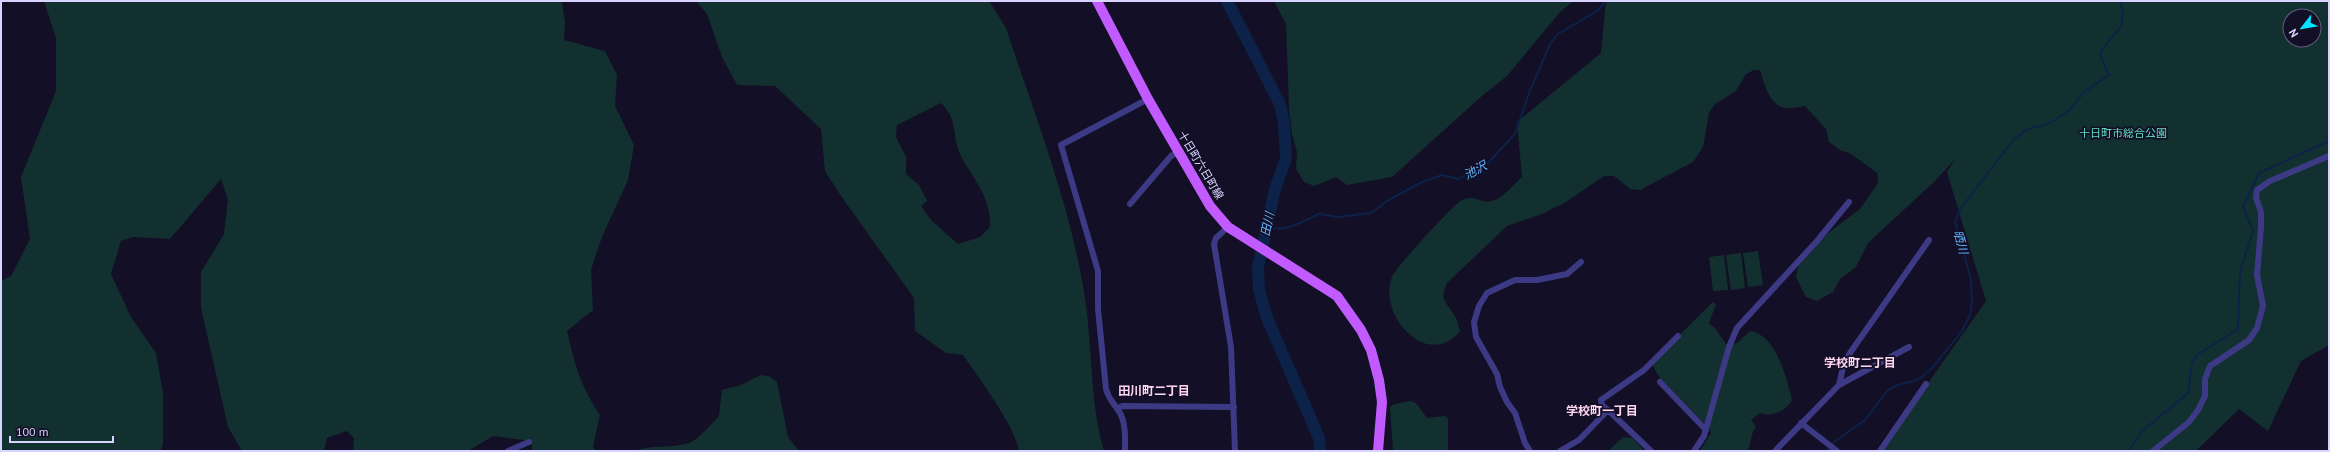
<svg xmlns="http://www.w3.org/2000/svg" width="2330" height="452" font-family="'PT Sans','Noto Sans JP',sans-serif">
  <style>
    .green { fill: #12302f; fill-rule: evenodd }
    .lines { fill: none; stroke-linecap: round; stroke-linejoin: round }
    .stream { stroke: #0c2248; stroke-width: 2 }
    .river { stroke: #0c2248; stroke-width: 12 }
    .minor { stroke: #3d3a85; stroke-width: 6 }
    .primary { stroke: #c25bff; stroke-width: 10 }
    .labels { text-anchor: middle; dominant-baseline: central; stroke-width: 3.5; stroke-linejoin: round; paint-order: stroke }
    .park-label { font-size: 11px; fill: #5fe0c0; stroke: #130f26 }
    .street-label { font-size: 11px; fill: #d9d4ff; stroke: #130f26 }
    .water-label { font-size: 12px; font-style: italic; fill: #62b6ff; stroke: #130f26 }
    .neighbourhood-label { font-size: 12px; font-weight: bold; fill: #ffd6f0; stroke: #130f26 }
  </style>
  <rect width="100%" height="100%" fill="#130f26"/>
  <!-- green -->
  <path class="green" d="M 44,1 L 562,1 L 565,23 L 564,40 L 605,51 L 617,75 L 615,106 L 634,145 L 628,180 L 602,237 L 591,270 L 593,310 L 567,331 C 575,365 580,385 600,415 L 593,446 L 596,451 L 532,451 L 532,441 L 493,436 L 468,451 L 353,451 L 354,438 L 347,431 L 327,438 L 324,451 L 242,451 L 228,427 L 201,308 L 201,272 L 224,234 L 228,199 L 221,179 L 170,239 L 133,237 L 121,241 L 111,274 L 131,317 L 156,353 L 163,393 L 163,444 L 161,451 L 1,451 L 1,281 L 11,276 L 30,239 L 21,177 L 56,91 L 56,38 Z
    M 696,1 L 989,1 L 1006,28 C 1034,113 1070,204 1084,292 C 1093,345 1089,399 1104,451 L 1018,451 C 1021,434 974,371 963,355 L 946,353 L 915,331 L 914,298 L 841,196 L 825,171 L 821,129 L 775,86 L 737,85 L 722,57 L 707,14 ZM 941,103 C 959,121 951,134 960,154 C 973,179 992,198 990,227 L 980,237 L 958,244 L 931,220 L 921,206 L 927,201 L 919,185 L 906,174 L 906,157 L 896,137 L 897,125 Z
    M 1274,1 L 1574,1 L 1561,11 L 1507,76 L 1483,95 L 1392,177 L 1347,185 L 1336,177 L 1314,186 L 1304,182 L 1296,169 L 1297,152 L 1292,134 L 1289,108 L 1286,24 Z
    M 1606,1 L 2329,1 L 2329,345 L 2301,361 L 2268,431 L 2239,409 L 2196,451 L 1880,451 L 1986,301 L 1947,172 L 1955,159 L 1935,181 L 1868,243 L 1856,267 L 1840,279 L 1833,292 L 1817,301 L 1806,297 L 1796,277 L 1798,266 L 1827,234 L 1860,209 L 1878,183 L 1877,173 L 1851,154 L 1840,150 L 1829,142 L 1826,129 L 1805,106 C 1799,107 1792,109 1786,108 C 1769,106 1764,82 1760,70 L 1754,70 L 1746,74 L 1736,91 L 1715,104 L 1709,113 L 1703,147 L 1693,162 L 1640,190 L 1630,189 L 1614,176 L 1604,176 L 1566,202 L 1542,214 L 1507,226 L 1447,283 C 1438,303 1448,302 1456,318 C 1458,322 1458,327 1460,331 C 1428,371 1377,315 1392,277 C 1395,268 1453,205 1462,200 C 1475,194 1480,204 1491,201 C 1503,199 1513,185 1522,177 L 1517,122 L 1601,53 ZM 2290,16 L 2314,16 L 2314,40 L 2290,40 Z
    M 1758,251 L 1763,285 L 1748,287 L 1743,253 Z
    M 1741,253 L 1745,288 L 1731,290 L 1726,255 Z
    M 1724,255 L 1728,290 L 1713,291 L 1709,257 Z
    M 1713,302 L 1716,304 L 1709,323 L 1715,328 L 1726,344 L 1737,343 L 1750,331 C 1776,334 1787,379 1792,400 C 1787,410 1771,418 1760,413 L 1751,420 L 1756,427 C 1750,434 1752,443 1747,451 L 1700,451 L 1711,433 L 1709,428 L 1660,378 L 1651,363 Z
    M 761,375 L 769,376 L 777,382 L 788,437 L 799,451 L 634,451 C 651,444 671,449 689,443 C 697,441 712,423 719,416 L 722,390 L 741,385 Z
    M 1411,401 L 1416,403 L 1427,418 L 1446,416 L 1448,419 L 1448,451 L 1393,451 L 1390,407 L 1394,404 Z
    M 1623,437 L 1632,438 L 1645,451 L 1608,451 Z"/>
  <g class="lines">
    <!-- stream -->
    <path class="stream" d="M 1268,227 C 1286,233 1303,221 1319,214 L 1338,217 L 1371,213 L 1387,201 L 1420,183 L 1442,175 L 1458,179 L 1488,163 L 1515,134 L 1529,93 L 1550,44 L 1558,34 L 1597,11 L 1606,1
      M 1827,451 L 1834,442 L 1865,420 L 1888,390 L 1898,385 L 1917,380 L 1923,376 L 1934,366 L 1962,331 L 1970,315 L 1972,301 L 1971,279 L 1955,222 L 1961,208 L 2013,140 L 2026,130 L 2050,123 L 2070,110 L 2084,92 L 2109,75 L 2100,55 C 2111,29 2128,36 2121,1
      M 2129,451 L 2141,432 L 2188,393 L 2192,363 L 2197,355 L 2238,329 L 2240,271 L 2253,231 L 2243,207 L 2259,173 L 2329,141"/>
    <!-- river -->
    <path class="river" d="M 1227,1 L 1280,104 L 1284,123 L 1286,159 L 1275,189 L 1258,267 L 1259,289 L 1267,318 L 1319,438 L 1320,451"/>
    <!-- minor -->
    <path class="minor" d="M 1130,204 L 1171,156 L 1179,152
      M 1228,227 L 1216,238 L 1214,244 L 1231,347 L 1235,451
      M 1660,382 L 1706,430
      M 1839,385 L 1909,347
      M 1117,409 L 1122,406 L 1234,407
      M 1608,410 L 1602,405 L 1601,400 L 1644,370 L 1678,336
      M 1801,423 L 1837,451
      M 508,451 L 529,442
      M 1125,451 C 1125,439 1126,424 1120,413 C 1114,402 1110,403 1106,389 L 1098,309 L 1098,271 L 1061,145 L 1148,99
      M 1530,451 L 1525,443 L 1515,413 L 1507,402 L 1500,387 L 1497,374 L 1476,337 L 1474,322 L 1479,306 L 1487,293 L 1515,280 L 1537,280 L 1567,274 L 1581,262
      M 1560,451 L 1579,440 L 1608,410 L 1651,451
      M 1694,451 L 1704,436 L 1729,347 L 1737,328 L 1817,241 L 1849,202
      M 1775,451 L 1839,385 L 1844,363 L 1850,353 L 1929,240
      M 1880,451 L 1926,384
      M 2153,451 L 2189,422 L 2198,410 L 2205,396 L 2205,379 L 2210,366 L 2249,340 L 2257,328 L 2263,306 L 2257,275 L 2261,227 L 2261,212 L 2256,198 L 2257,190 L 2270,181 L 2329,156"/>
    <!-- primary -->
    <path class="primary" d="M 1097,1 L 1148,99 L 1210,206 L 1228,227 L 1337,296 L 1361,330 L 1371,350 L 1379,380 L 1382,402 L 1378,451"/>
  </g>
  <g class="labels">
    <!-- park labels -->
    <g class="park-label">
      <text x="2123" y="133">十日町市総合公園</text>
    </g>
    <!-- street labels -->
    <g class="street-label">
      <text transform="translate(1201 165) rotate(59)">十日町六日町線</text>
    </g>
    <!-- water labels -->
    <g class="water-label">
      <text transform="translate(1475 170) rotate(-29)">池沢</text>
      <text transform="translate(1267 224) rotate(-78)">田川</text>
      <text transform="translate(1961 242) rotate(75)">晒川</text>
    </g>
    <!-- neighbourhood labels -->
    <g class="neighbourhood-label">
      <text x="1860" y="362">学校町二丁目</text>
      <text x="1154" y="390">田川町二丁目</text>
      <text x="1602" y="410">学校町一丁目</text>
    </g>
  </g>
  <!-- border -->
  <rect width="2330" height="452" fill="none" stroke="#d9d4ff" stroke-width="4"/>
  <!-- north arrow -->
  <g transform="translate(2302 28) rotate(239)"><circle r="19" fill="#130f26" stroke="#625e7d"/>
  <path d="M0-3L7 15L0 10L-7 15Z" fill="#00e5ff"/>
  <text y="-6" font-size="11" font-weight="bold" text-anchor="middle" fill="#d9d4ff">N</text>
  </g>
  <!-- scale -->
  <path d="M10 436v6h103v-6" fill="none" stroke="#d9d4ff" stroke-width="2"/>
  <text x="16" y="436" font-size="12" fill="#d9d4ff" stroke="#130f26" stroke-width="3" paint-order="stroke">100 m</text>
</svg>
